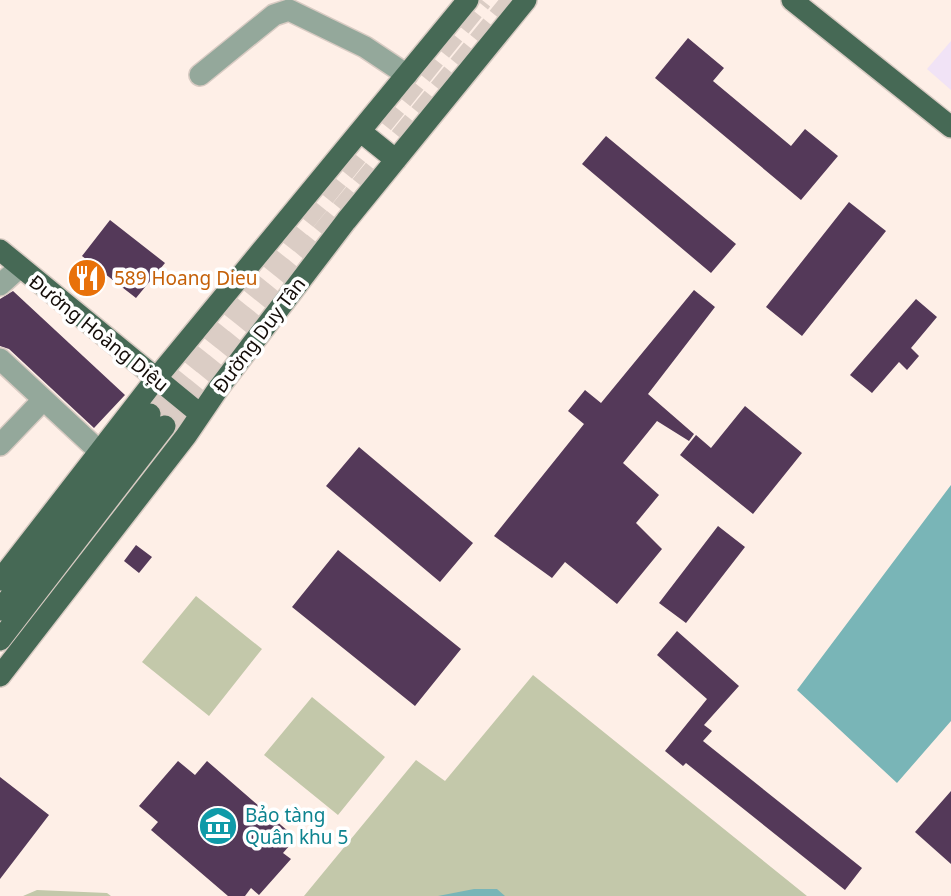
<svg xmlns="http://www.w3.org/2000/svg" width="951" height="896" font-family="'Noto Sans',sans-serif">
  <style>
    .education { fill: #f1e3f6 }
    .green { fill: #c3c8aa }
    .water { fill: #79b5b7 }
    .building { fill: #543959 }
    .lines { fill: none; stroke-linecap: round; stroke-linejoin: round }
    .major-tunnel { stroke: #dbcdc5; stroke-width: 21; stroke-dasharray: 21 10; stroke-linecap: butt }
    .minor-casing { stroke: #d8cbc3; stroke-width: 24 }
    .major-casing { stroke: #d8cbc3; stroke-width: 24 }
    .minor { stroke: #94a89b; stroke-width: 21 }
    .major { stroke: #466955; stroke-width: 21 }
    .labels { text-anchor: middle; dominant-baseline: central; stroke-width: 7; stroke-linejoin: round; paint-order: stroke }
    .food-label { font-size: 19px; fill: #c56008; stroke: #fff; text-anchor: start }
    .street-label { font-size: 19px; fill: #120b07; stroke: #fff }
    .culture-label { font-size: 19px; fill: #0d838f; stroke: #fff; text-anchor: start }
  </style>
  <rect width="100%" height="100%" fill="#feefe7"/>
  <!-- education -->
  <path class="education" d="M 951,41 L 951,90 L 927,69 Z"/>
  <!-- green -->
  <path class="green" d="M 196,596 L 262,649 L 209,716 L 142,662 Z
    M 533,675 L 807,896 L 304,896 L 416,760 L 445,781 Z
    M 312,697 L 385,757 L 338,815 L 264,755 Z
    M 37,890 L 107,893 L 111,896 L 23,896 Z"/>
  <!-- water -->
  <path class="water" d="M 951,485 L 951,721 L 897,783 L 797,690 Z
    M 474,889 L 497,889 L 505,896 L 438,896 Z"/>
  <!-- building -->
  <path class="building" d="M 688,38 L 724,68 L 713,81 L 791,146 L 805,129 L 838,156 L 801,200 L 655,78 Z
    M 606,136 L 736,244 L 711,273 L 582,164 Z
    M 849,202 L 886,231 L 802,336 L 766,307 Z
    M 110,220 L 165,263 L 136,298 L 82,256 Z
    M 694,290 L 715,307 L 648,394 L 694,434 L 689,441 L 657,421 L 623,463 L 659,495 L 636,523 L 662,549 L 617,604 L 565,562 L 552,578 L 494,536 L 584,424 L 568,411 L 585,390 L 601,403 Z
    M 13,291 L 125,395 L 94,428 L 9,349 L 0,346 L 0,299 Z
    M 916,299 L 937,317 L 911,348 L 919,356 L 907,370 L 899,362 L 872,393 L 850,375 Z
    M 745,406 L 802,453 L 753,514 L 680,455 L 696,435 L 711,448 Z
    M 359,447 L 473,543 L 440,582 L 326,486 Z
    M 718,526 L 745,547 L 686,623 L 659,603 Z
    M 136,545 L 152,557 L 139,573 L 124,561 Z
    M 338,550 L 461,649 L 415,706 L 292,607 Z
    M 677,631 L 739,686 L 704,725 L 712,731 L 703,741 L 862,868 L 845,890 L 686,763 L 683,766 L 665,751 L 707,699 L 657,655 Z
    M 178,761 L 195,775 L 207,761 L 296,838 L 283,853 L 291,859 L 259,895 L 251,888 L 245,896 L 228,896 L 151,830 L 158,822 L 139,806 Z
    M 0,777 L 49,815 L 0,879 Z
    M 951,791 L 951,864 L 915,832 Z"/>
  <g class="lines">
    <!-- major-tunnel -->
    <path class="major-tunnel" d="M 150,414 L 482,0
      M 165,426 L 512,0"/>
    <!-- minor casing -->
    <g class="minor-casing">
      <path id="minor" d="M 200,75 L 274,15 L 289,10 L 365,47 L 407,75
        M 0,285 L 20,267
        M 0,359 L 99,451
        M 0,445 L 43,400"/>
    </g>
    <!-- major casing -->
    <g class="major-casing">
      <path id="major" d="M 792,0 L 951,127
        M 360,131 L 396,160
        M 0,250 L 200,414
        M 0,580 L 155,380 L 468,0
        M 0,610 L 150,414
        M 0,640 L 165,426
        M 0,676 L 186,436 L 220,386 L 346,221 L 526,0"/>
    </g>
    <!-- minor -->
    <use href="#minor" class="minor"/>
    <!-- major -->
    <use href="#major" class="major"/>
  </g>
  <!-- icons -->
  <defs>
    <g id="restaurant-disc" transform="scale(2.0125)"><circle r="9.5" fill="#e8710a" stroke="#fff"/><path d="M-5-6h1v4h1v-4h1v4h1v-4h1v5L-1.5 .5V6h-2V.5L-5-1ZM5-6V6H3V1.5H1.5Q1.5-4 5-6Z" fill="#fff"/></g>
    <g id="museum-disc" transform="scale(2.0125)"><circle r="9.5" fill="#0f9aa8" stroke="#fff"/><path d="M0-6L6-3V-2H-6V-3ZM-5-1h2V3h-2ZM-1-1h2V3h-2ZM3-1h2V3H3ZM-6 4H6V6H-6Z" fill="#fff"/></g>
  </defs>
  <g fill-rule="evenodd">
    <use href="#restaurant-disc" x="87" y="278"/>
    <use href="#museum-disc" x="218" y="826"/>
  </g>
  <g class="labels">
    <!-- food labels -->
    <g class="food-label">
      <text x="114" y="278">589 Hoang Dieu</text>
    </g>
    <!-- street labels -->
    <g class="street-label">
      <text transform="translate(99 333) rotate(39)">Đường Hoàng Diệu</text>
      <text transform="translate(259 335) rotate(-53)">Đường Duy Tân</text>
    </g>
    <!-- culture labels -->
    <g class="culture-label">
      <text x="245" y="815">Bảo tàng<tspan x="245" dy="22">Quân khu 5</tspan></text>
    </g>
  </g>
</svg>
